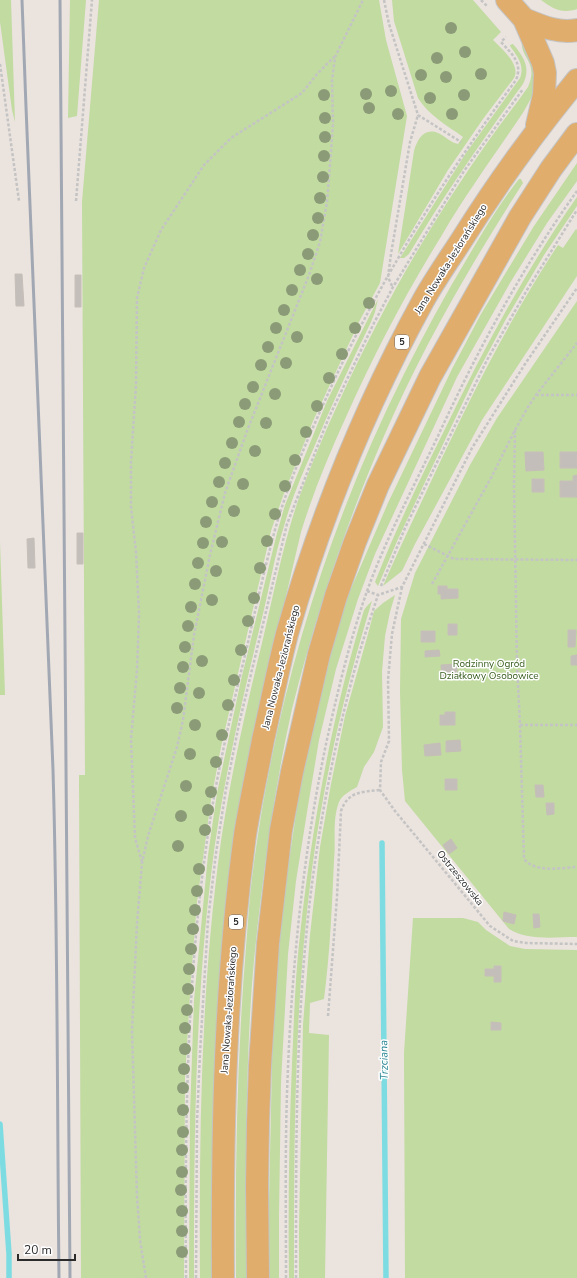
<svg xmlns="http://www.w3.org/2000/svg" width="577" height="1278" font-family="'Nunito Sans',sans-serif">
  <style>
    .green { fill: #c1dba1 }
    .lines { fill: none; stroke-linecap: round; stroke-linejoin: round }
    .stream { stroke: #7ddce1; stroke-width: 5.5 }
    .building { fill: #c4beba; stroke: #c6beb8 }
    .major-casing { stroke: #c4c4c4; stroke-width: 24 }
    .path { stroke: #c4c4c4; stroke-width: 2.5; stroke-dasharray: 3 2; stroke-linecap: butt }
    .major { stroke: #e1ad6d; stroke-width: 22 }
    .rail { stroke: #a2a8b3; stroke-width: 3 }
    .tree { fill: #8b9b77 }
    .labels { text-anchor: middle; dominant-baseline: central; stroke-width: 3; stroke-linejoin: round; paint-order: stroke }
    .shield { fill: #fff; stroke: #6b6b6b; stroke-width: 1 }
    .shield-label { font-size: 9px; font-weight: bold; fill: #2b2b2b }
    .street-label { font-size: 10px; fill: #2b2b2b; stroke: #fff }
    .park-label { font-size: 10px; fill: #3c6022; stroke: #fff }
    .water-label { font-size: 11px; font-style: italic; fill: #1c7e8d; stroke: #fff }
  </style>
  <rect width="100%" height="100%" fill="#ebe3de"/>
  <!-- green -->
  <path class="green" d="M 0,0 L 11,0 L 15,122 L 12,110 L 0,22 Z
    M 70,0 L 86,0 L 77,116 L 68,118 Z
    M 99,0 L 379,0 L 386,40 L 407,116 L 380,283 L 360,320 L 313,421 L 283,496 L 271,531 L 221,747 L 211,800 L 197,902 L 191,978 L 185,1078 L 184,1278 L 81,1278 L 79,775 L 85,775 L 82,202 Z
    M 392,0 L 473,0 L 501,32 L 493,40 C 502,49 521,65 514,78 L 483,119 L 448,170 L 398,254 L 414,151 C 417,140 424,127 438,133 C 445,136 451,143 458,144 L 463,137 C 447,125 429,116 418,98 L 394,21 Z
    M 541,0 L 577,0 L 577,9 C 562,14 553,9 541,0 Z
    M 522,42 L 534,57 L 534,93 L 524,111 C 497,152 467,192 442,235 C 406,293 374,354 346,417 C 329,454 313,493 301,532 L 251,745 L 236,827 L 219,988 L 216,1039 L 213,1108 L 212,1278 L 200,1278 C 199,1132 201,986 221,841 C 231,774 246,708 262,643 C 274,593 283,543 300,495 C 322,436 349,378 378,322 C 410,260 447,200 487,143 C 500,124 515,106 528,87 C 539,62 520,58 522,42 Z
    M 513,44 C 524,57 531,68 523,84 C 483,139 444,195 409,254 L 404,258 L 400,258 L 466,153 L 520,78 C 525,65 517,56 510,46 L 510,45 Z
    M 577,163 L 577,181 L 547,223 L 510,283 L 457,377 L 375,554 L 358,599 L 336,669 L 319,740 L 308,806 L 296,881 L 288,954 L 281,1082 L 279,1215 L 279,1278 L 269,1278 L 269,1201 L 273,1018 L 283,902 L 300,787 L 330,653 L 347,598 L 388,503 L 452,369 L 481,314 L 534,226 Z
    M 519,179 L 521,179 L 523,183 C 471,264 422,348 384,436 C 346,523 315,617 292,709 C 283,749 276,789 270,829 C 263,880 256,932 252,984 C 245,1081 246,1180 246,1278 L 236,1278 C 235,1167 237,1057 246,947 C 248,924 249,901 252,878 C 274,702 325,532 404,374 C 424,334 445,295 468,257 C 484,230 500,203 519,179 Z
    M 577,197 L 577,206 L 544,255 L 506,319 L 473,381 L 398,539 L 378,586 L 375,582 C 395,531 419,481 444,431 C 483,350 525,271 577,197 Z
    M 576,229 L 577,230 L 577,276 L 482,420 L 415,544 L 402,571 L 383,586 C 399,549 417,512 434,475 C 471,396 510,318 558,245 L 563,248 Z
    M 378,299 L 375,312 L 371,322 C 350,365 330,408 312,452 C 301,476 291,501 284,526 C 274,557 269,590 261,622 C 243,696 226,769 215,844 C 195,988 194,1133 194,1278 L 189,1278 L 190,1114 L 194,1000 L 208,855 L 217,793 L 241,680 L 277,533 L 285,505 L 327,401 Z
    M 577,301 L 577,937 C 554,937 529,941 509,929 L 405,801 L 402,770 L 400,692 L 401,619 L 415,573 L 470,465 L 497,418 Z
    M 0,541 L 5,695 L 0,695 Z
    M 395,595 L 390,612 L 385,636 L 382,672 L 383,727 L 374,752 L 364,767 L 357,787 C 350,791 342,795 339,802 C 332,820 336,841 334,860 C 332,906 330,953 324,999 L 310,1003 L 309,1033 L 329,1035 L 325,1278 L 299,1278 L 299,1228 L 303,1025 L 310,935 L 320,847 L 331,784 L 345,716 L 368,634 L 374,611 L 383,603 Z
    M 372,601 C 345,689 324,778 312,869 C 294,1005 294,1142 294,1278 L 289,1278 C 288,1207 289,1136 292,1064 C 294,1021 295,978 300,935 C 312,825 332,716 364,610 L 367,606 Z
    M 413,918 L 463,918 L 478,922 L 486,930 L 510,946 L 525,949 L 577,950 L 577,1278 L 405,1278 L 404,1053 Z"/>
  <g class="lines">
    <!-- stream -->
    <path class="stream" d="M 382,843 L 386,1278
      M 0,1124 L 9,1254 L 9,1278"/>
  </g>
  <!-- building -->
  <path class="building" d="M 15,274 L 22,274 L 24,306 L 16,306 Z
    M 75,275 L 81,275 L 81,307 L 75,307 Z
    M 525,452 L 543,452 L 544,470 L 526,471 Z
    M 560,452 L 577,452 L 577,468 L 560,468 Z
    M 577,475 L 577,497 L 560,497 L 560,481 L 573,481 L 573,476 Z
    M 532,479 L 544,479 L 544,492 L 532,492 Z
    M 77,533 L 83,533 L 83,564 L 77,564 Z
    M 34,538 L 35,568 L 28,568 L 27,539 Z
    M 438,586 L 447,586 L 447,589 L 458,589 L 458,598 L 441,599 L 441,594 L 438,594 Z
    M 448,624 L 457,624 L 457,635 L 448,635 Z
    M 568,630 L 576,630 L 575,647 L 568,647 Z
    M 421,631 L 435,631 L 435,642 L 421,642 Z
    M 439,650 L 440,656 L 425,657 L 425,651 Z
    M 577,655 L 577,665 L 571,665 L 571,656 Z
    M 457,664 L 457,678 L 442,678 L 441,665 Z
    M 445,712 L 455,712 L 455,725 L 440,725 L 440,715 L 445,715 Z
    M 460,740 L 461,751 L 446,752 L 446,741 Z
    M 440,743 L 441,755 L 425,756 L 424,745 Z
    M 445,779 L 457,779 L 457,790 L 445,790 Z
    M 535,785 L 543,785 L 544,797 L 536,797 Z
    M 546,803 L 554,803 L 554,814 L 547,815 Z
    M 451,839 L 457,848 L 449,854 L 443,845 Z
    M 504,912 L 516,915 L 514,924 L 503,921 Z
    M 533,914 L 539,914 L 540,927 L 534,928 Z
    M 494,966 L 501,966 L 501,982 L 494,982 L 494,976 L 485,976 L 485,969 L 494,969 Z
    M 491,1022 L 501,1023 L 501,1030 L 491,1030 Z"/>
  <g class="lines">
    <!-- major casing -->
    <g class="major-casing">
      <path id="major" d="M 507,0 L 524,19 L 543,63 L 545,73 L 544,95 L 537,125
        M 524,19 C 541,26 559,34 577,30
        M 223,1278 C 222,1130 225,982 245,835 C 250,804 257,772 263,740 C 271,705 278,669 287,634 C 320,518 365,407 423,301 C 434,281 448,261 461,241 C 496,185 535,131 577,80
        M 258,1278 L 257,1186 L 258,1123 L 260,1065 L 268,943 L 281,830 L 292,772 L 319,654 L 336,596 L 355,542 L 378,485 L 430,377 L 520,217 L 551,169 L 577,134"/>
    </g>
    <!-- path -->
    <path class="path" d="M 384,0 L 389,24 L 418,115 L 461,142
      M 481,0 L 488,7
      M 0,64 L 19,201
      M 76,201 L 92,0
      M 392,286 L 388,277 L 391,254 L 410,142 L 418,115
      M 536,395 L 577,395
      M 515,430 L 514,486 L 517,664 L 520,725 L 524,859 C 535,873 560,868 577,867
      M 424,544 L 454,559 L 577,560
      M 432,584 L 492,476 L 515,430 L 528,407 L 536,395 L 577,343
      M 381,586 L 405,528 L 487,360 L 527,290 L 577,210
      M 402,587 L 392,634 L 388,680 L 389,741 L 381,762 L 380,790 L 395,811 L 490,926 L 513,941 L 526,943 L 577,944
      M 367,591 L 378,595 L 402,587 L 472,448 L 525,364 L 577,288
      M 520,725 L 577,725
      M 142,862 L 135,838 L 131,739 L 137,670 L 139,614 L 136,552 L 131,507 L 131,461 L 136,385 L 137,298 L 144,268 L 161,230 L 204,165 L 231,138 L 302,93 L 317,74 L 334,57
      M 328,1016 L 337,897 L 341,811 C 348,791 362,792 380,790
      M 146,1278 L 140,1240 L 137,1196 L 132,1030 L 137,923 L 142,863 L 148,836 L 177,747 L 183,720 L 194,635 L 210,555 L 225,493 L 247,431 L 309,275 L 320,242 L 327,202 L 330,165 L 333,124 L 332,81 L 335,57 L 363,0
      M 186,1278 C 185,1135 186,990 206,848 C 215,780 231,713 247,647 C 255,611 263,576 272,541 C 284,494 303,449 323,405 C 374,289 441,182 516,80 C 523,63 512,54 501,42 L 506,37
      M 196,1278 L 197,1121 L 200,1053 L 208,920 L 216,853 L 226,789 L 239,724 L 287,524 L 329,417 L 374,323 L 393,287 L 464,171 L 523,89
      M 286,1278 C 286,1216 285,1155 287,1093 C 291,976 302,859 326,744 C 337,694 349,643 366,594 C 385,540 413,488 438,436 C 477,351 522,268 577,191
      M 296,1278 C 296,1142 295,1004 314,869 C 324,799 338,729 357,661 C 363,639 371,617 378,595"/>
    <!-- major -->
    <use href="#major" class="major"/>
    <!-- rail -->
    <path class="rail" d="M 22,0 C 31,257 45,514 53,770 C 58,940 57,1109 59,1278
      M 60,0 L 70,1278"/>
  </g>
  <!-- trees -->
  <g class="tree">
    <circle cx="451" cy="28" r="6"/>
    <circle cx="465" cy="52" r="6"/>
    <circle cx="437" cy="58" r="6"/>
    <circle cx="481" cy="74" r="6"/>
    <circle cx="421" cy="75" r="6"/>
    <circle cx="446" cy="77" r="6"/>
    <circle cx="391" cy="91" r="6"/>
    <circle cx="366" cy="94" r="6"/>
    <circle cx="324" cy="95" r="6"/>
    <circle cx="464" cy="95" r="6"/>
    <circle cx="430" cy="98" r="6"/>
    <circle cx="369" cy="108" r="6"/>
    <circle cx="398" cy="114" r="6"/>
    <circle cx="452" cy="114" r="6"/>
    <circle cx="325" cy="118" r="6"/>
    <circle cx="325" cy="137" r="6"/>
    <circle cx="324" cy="156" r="6"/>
    <circle cx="323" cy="177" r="6"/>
    <circle cx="320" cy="198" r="6"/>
    <circle cx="318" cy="218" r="6"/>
    <circle cx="313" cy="235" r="6"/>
    <circle cx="308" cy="254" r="6"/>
    <circle cx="300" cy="270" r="6"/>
    <circle cx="317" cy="279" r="6"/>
    <circle cx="292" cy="290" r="6"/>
    <circle cx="369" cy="303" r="6"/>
    <circle cx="284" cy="310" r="6"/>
    <circle cx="276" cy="328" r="6"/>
    <circle cx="355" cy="328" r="6"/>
    <circle cx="297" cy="337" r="6"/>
    <circle cx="268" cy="347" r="6"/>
    <circle cx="342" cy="354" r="6"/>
    <circle cx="286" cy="363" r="6"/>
    <circle cx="261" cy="365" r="6"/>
    <circle cx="329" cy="378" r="6"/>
    <circle cx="253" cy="387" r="6"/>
    <circle cx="275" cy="394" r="6"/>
    <circle cx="245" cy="404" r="6"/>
    <circle cx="317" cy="406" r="6"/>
    <circle cx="239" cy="422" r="6"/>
    <circle cx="266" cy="423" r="6"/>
    <circle cx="306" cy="432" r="6"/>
    <circle cx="232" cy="443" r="6"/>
    <circle cx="255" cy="451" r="6"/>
    <circle cx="295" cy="460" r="6"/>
    <circle cx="225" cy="463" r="6"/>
    <circle cx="219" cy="482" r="6"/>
    <circle cx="243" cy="484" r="6"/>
    <circle cx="285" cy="486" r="6"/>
    <circle cx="212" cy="502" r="6"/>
    <circle cx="234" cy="511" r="6"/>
    <circle cx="275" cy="514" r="6"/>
    <circle cx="206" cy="522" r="6"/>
    <circle cx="267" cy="541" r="6"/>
    <circle cx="222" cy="542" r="6"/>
    <circle cx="203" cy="543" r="6"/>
    <circle cx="198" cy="563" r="6"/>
    <circle cx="260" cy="568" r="6"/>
    <circle cx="216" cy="571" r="6"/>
    <circle cx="195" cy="584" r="6"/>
    <circle cx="254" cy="598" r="6"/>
    <circle cx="212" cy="600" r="6"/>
    <circle cx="191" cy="607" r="6"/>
    <circle cx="248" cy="621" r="6"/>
    <circle cx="188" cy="626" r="6"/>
    <circle cx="185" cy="647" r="6"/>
    <circle cx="241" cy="650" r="6"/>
    <circle cx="202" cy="661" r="6"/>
    <circle cx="183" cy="667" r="6"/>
    <circle cx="234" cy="680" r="6"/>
    <circle cx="180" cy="688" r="6"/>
    <circle cx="199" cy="693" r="6"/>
    <circle cx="228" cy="705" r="6"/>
    <circle cx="177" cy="708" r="6"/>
    <circle cx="195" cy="725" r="6"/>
    <circle cx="222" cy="735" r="6"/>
    <circle cx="190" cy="754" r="6"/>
    <circle cx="216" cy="762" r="6"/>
    <circle cx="186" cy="786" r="6"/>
    <circle cx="211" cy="792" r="6"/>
    <circle cx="208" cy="810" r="6"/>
    <circle cx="181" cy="816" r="6"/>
    <circle cx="205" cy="830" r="6"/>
    <circle cx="178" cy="846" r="6"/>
    <circle cx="199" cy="869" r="6"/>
    <circle cx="197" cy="891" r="6"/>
    <circle cx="195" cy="910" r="6"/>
    <circle cx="193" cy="929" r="6"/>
    <circle cx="191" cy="949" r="6"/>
    <circle cx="189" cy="969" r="6"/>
    <circle cx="188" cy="989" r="6"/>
    <circle cx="187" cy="1010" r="6"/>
    <circle cx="185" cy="1028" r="6"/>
    <circle cx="185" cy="1049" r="6"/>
    <circle cx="184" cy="1069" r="6"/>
    <circle cx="183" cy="1088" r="6"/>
    <circle cx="183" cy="1110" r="6"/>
    <circle cx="183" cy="1132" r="6"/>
    <circle cx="182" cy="1150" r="6"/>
    <circle cx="182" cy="1172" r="6"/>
    <circle cx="181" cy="1190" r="6"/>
    <circle cx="182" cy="1211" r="6"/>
    <circle cx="182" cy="1231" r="6"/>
    <circle cx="182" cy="1252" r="6"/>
  </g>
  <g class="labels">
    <!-- shield labels -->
    <g class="shield">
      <rect x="395" y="335" width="14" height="14" rx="3"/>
      <rect x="229" y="915" width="14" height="14" rx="3"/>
    </g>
    <g class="shield-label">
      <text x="402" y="342">5</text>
      <text x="236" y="922">5</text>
    </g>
    <!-- street labels -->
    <g class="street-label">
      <text transform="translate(451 259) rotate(-58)">Jana Nowaka-Jeziorańskiego</text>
      <text transform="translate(281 667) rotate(-76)">Jana Nowaka-Jeziorańskiego</text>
      <text transform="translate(460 878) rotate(51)">Ostrzeszowska</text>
      <text transform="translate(229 1010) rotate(-86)">Jana Nowaka-Jeziorańskiego</text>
    </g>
    <!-- park labels -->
    <g class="park-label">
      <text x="489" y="664">Rodzinny Ogród<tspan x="489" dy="12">Działkowy Osobowice</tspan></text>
    </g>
    <!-- water labels -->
    <g class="water-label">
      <text transform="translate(384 1060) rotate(-91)">Trzciana</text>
    </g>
  </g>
  <!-- scale -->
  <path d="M18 1254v6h57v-6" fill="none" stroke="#2b2b2b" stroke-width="2"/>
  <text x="24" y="1254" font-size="12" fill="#2b2b2b" stroke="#ffffff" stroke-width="3" paint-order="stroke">20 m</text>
</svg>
